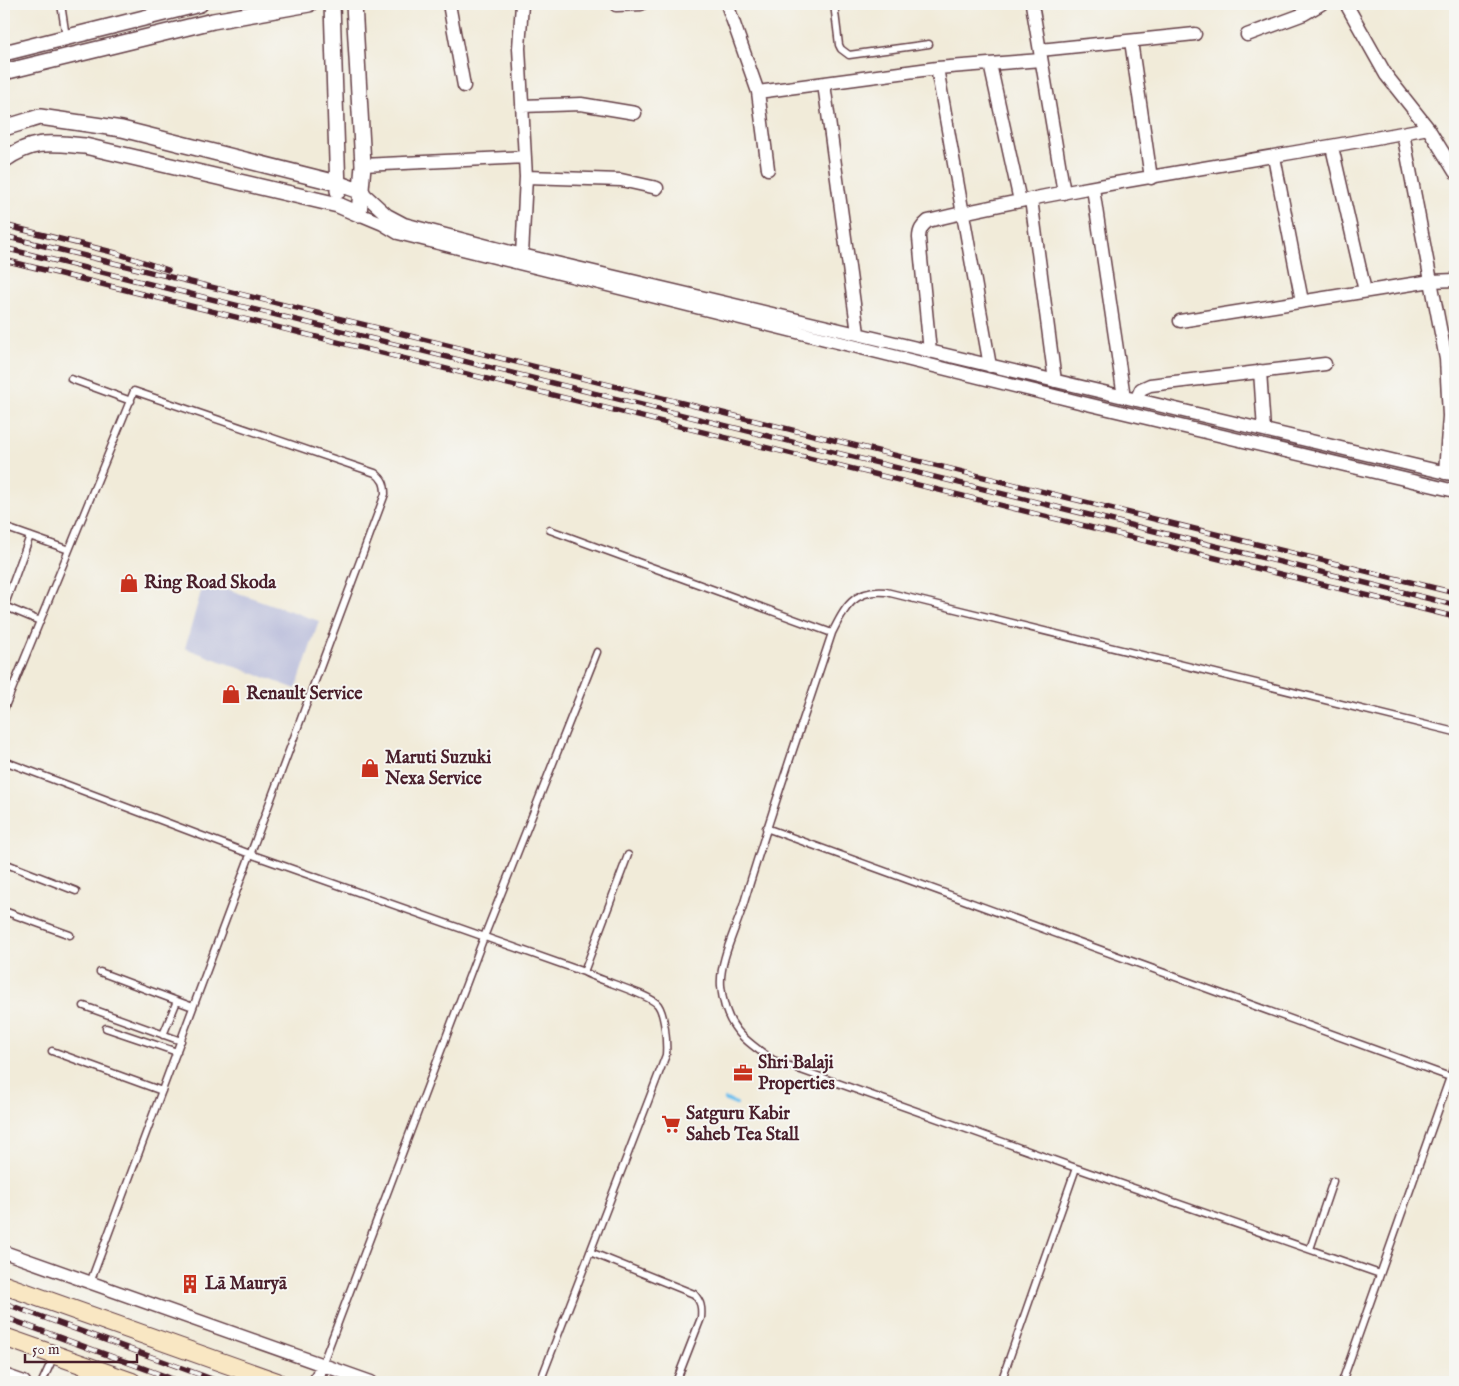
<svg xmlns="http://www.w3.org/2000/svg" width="1459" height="1386" font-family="'IM FELL English',serif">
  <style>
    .industrial { fill: #bfc2dd }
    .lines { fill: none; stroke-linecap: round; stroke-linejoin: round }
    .stream { stroke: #73c1ed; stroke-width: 4.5 }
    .service-casing { stroke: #633e45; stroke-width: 9 }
    .minor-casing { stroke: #633e45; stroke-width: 15 }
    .tertiary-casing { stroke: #633e45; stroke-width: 18 }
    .secondary-casing { stroke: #633e45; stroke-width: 20 }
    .service { stroke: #fff; stroke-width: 6 }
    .minor { stroke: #fff; stroke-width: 12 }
    .tertiary { stroke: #fff; stroke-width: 15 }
    .secondary { stroke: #f9e7c3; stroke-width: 18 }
    .rail-casing { stroke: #4a1f2b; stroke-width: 5.5 }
    .rail { stroke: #f6f6f2; stroke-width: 4; stroke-dasharray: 11; stroke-linecap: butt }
    .labels { text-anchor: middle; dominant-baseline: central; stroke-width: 4; stroke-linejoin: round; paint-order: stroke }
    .poi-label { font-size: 18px; font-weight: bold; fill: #4a1f2b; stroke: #f6f6f2; text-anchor: start }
  </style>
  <rect width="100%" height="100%" fill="#f6f6f2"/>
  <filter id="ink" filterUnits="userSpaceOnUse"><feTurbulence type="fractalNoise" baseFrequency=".02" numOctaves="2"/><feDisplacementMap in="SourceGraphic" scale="10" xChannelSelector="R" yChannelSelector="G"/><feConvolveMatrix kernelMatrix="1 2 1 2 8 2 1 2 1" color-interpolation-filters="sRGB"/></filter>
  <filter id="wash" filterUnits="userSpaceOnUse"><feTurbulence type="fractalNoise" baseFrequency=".0096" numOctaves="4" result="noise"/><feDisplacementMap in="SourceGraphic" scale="20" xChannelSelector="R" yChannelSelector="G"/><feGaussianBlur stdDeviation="1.12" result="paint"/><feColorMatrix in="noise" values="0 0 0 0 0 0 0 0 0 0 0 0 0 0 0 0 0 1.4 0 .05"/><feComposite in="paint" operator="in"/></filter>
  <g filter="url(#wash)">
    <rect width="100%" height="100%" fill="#f1ebd9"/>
    <!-- industrial -->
    <path class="industrial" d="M 204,581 L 319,621 L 296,689 L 185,648 Z"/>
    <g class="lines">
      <!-- stream -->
      <path class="stream" d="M 726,1100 L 736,1104"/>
    </g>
  </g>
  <g filter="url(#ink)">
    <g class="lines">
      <!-- service casing -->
      <g class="service-casing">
        <path id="service" d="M 61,4 L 66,37
          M 834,4 L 839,45 L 841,49 L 849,55 L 929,44
          M 71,379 L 131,401
          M 4,527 L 69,550
          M 550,530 L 832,633
          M 4,606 L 40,621
          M 4,607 L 30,536
          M 4,709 L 134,391 L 375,473 C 383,479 385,484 385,494 L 90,1283
          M 4,761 L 250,854 L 584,972 C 600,981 650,994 658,1005 C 665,1015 667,1043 666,1055 L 540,1382
          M 766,828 L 1450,1077
          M 4,863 L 76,891
          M 4,911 L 70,935
          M 100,972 L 193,1007
          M 584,972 L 628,855
          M 84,1006 L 181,1041
          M 106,1028 L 177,1052
          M 163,1035 L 177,1001
          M 52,1051 L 162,1091
          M 1310,1249 L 1333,1181
          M 590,1252 L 694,1294 C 701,1302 702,1307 701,1318 L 676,1382
          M 1380,1274 L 1076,1168 L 773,1060 C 742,1039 725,1026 721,986 C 719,962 735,931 743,906 C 770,815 802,724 832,633 C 845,607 854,589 886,592 L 1455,732
          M 322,1365 L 484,937 L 597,652
          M 42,1382 L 54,1356
          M 1001,1382 L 1076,1168
          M 1342,1382 L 1455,1063"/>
      </g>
      <!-- minor casing -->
      <g class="minor-casing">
        <path id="minor" d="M 449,4 L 464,86
          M 522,4 L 519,48 L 526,177 L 621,180 L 657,188
          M 727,4 L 758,92 L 768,169
          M 1032,4 L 1064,193
          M 1346,4 L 1386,75 L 1428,128 L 1455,172
          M 616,5 L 641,4
          M 1247,35 L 1304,14 L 1321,4
          M 1131,41 L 1151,178
          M 1040,50 L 1195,34
          M 990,64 L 1020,201
          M 937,68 L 990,366
          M 824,84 L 858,333
          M 758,92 L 937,68 L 1041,60
          M 522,106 L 581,104 L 635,113
          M 1332,147 L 1365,291
          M 1274,157 L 1302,301
          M 363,165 L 525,157
          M 1093,188 L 1124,397
          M 362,192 L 387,215 L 404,224 L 522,255 L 1455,475
          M 1031,199 L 1055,381
          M 359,214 L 383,224 L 398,233 L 1083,403 L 1455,491
          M 522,255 L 526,177
          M 1180,321 L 1431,281 L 1403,133
          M 930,352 L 919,238 C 919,230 922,226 928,221 C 1093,182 1262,161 1428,128
          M 1260,371 L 1264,430
          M 1136,400 L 1141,389 L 1150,385 L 1325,364
          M 1445,473 L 1449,416 L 1446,359 L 1431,281 L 1455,280
          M 4,1252 L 371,1382
          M 4,1375 L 24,1382
          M 315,1382 L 322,1365"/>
      </g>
      <!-- tertiary casing -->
      <g class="tertiary-casing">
        <path id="tertiary" d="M 332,4 L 338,191
          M 4,53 L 200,4
          M 4,72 L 213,21 L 309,4
          M 4,128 L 40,117 L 122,129 L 337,183 L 362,192
          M 4,160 C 34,139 51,143 85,146 L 338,205 L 359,214 L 363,165 L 354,4"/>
      </g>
      <!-- secondary casing -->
      <g class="secondary-casing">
        <path id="secondary" d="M 4,1285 L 277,1382
          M 4,1337 L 132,1382"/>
      </g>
      <!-- service -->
      <use href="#service" class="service"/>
      <!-- minor -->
      <use href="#minor" class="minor"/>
      <!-- tertiary -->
      <use href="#tertiary" class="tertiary"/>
      <!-- secondary -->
      <use href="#secondary" class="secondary"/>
      <!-- rail casing -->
      <g class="rail-casing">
        <path id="rail" d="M 4,225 L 116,253 L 168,270
          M 4,236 L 1455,593
          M 4,248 L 1455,605
          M 4,260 L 1455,617
          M 4,1303 L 220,1382
          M 4,1317 L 181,1382"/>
      </g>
      <!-- rail -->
      <use href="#rail" class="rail"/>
    </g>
  </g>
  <!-- icons -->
  <defs>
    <g id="shop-bare" transform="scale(1.5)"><path d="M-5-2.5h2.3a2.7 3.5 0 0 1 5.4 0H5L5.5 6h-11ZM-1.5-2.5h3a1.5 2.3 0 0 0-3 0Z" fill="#c8321e" stroke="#f6f6f2" stroke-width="2.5" paint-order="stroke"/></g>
    <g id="office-bare" transform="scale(1.5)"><path d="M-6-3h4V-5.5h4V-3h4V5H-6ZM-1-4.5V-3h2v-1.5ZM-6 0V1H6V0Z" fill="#c8321e" stroke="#f6f6f2" stroke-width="2.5" paint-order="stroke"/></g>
    <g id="supermarket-bare" transform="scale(1.5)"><path d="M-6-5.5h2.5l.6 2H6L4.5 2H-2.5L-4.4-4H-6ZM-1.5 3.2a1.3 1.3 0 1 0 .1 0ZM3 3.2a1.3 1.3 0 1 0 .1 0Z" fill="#c8321e" stroke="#f6f6f2" stroke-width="2.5" paint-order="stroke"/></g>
    <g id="building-bare" transform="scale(1.5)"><path d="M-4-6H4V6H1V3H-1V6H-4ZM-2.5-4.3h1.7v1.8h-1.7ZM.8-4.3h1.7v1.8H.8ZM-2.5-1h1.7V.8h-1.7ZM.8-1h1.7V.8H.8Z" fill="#c8321e" stroke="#f6f6f2" stroke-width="2.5" paint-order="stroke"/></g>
  </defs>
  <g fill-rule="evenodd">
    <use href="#shop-bare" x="129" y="583"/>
    <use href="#shop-bare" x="231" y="694"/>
    <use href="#shop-bare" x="370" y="768"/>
    <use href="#office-bare" x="743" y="1073"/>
    <use href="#supermarket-bare" x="671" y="1124"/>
    <use href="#building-bare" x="190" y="1284"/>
  </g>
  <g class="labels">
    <!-- poi labels -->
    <g class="poi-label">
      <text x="144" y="583">Ring Road Skoda</text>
      <text x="246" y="694">Renault Service</text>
      <text x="385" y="758">Maruti Suzuki<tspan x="385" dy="21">Nexa Service</tspan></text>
      <text x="758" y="1063">Shri Balaji<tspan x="758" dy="21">Properties</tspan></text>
      <text x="686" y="1114">Satguru Kabir<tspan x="686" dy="21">Saheb Tea Stall</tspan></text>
      <text x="205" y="1284">Lā Mauryā</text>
    </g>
  </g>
  <!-- margin -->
  <rect width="1459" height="1386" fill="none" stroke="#f6f6f2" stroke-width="20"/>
  <!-- scale -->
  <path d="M25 1354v8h112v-8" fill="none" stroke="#4a1f2b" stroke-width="2.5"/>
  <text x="32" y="1354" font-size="15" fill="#4a1f2b" stroke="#f6f6f2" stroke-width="4" paint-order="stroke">50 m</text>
</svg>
